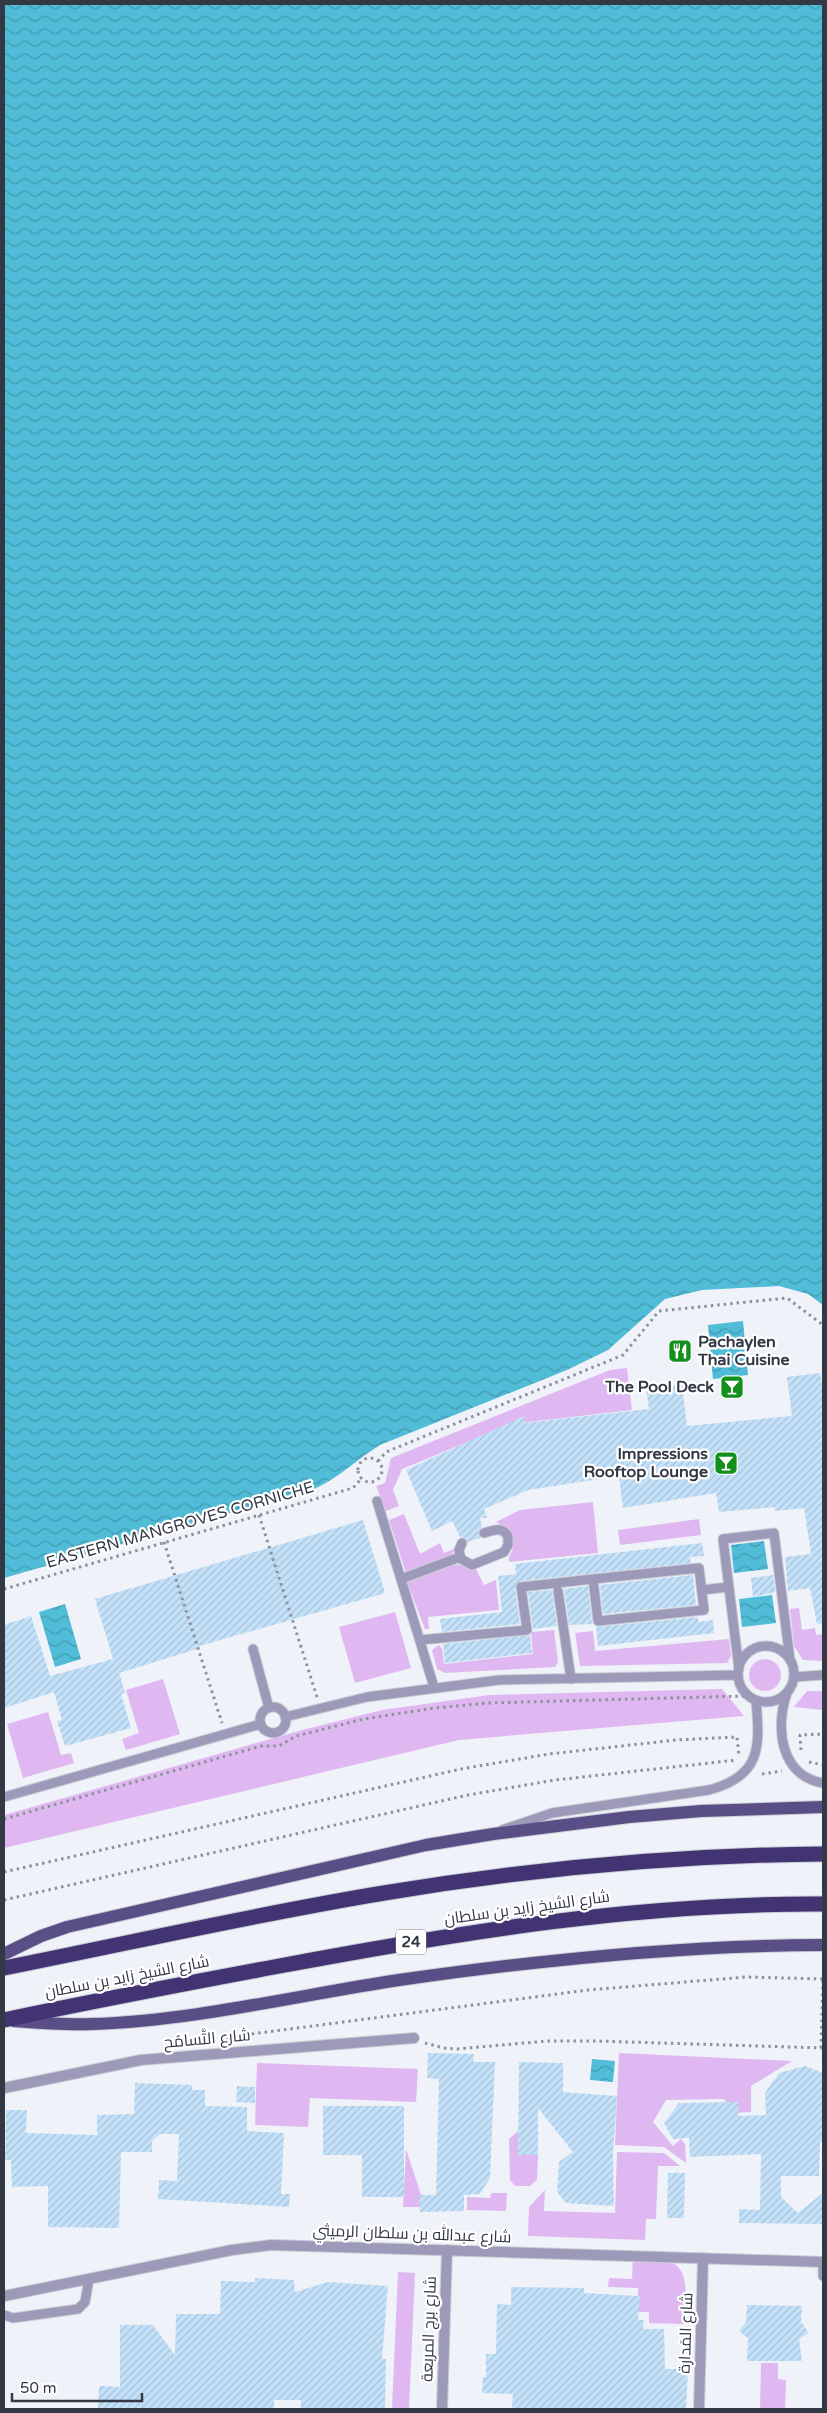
<svg xmlns="http://www.w3.org/2000/svg" width="827" height="2413" font-family="'Varela Round',Cairo,sans-serif">
  <style>
    .grass { fill: #e0b8f1 }
    .water { fill: url(#water-waves) }
    .building { fill: url(#building-hatch) }
    .lines { fill: none; stroke-linecap: round; stroke-linejoin: round }
    .lane-casing { stroke: #c9cdd5; stroke-width: 11 }
    .street-casing { stroke: #c9cdd5; stroke-width: 12 }
    .primary-casing { stroke: #c9cdd5; stroke-width: 14 }
    .highway-casing { stroke: #c9cdd5; stroke-width: 17 }
    .path { stroke: #8c919a; stroke-width: 3; stroke-dasharray: 2.5 4; stroke-linecap: butt }
    .lane { stroke: #9d99b9; stroke-width: 9 }
    .street { stroke: #9d99b9; stroke-width: 10 }
    .primary { stroke: #594e86; stroke-width: 12 }
    .highway { stroke: #423372; stroke-width: 15 }
    .labels { text-anchor: middle; dominant-baseline: central; stroke-width: 4.5; stroke-linejoin: round; paint-order: stroke }
    .shield { fill: #fff; stroke: #70747c; stroke-width: 1 }
    .shield-label { font-size: 15px; font-weight: bold; fill: #323844 }
    .poi-label { font-size: 16px; font-weight: bold; fill: #323844; stroke: #fff; text-anchor: end }
    .street-label { font-size: 16px; fill: #323844; stroke: #fff }
  </style>
  <defs>
    <pattern id="water-waves" width="16" height="10" patternUnits="userSpaceOnUse" patternTransform="scale(1.25)"><rect width="16" height="10" fill="#50bcd7"/><path d="M0 5q4-4 8 0t8 0" fill="none" stroke="#439ab0"/></pattern>
    <pattern id="building-hatch" width="6" height="6" patternUnits="userSpaceOnUse" patternTransform="scale(1.25)"><rect width="6" height="6" fill="#c3e1f9"/><path d="M-1 1l2-2M0 6l6-6M5 7l2-2" fill="none" stroke="#a8c2d7"/></pattern>
  </defs>
  <rect width="100%" height="100%" fill="#eff2f9"/>
  <!-- grass -->
  <path class="grass" d="M 627,1368 L 632,1410 L 511,1424 L 402,1469 L 393,1490 L 399,1506 L 386,1511 L 376,1486 L 385,1483 L 391,1458 L 610,1370 Z
    M 593,1502 L 598,1553 L 509,1562 C 508,1556 512,1553 513,1547 C 515,1535 505,1527 496,1522 L 520,1510 Z
    M 404,1514 L 420,1554 L 440,1543 L 444,1553 L 456,1548 L 451,1555 L 406,1573 L 389,1520 Z
    M 699,1519 L 701,1535 L 620,1545 L 618,1530 Z
    M 456,1564 L 476,1569 L 484,1585 L 496,1580 L 499,1610 L 428,1617 L 429,1629 L 425,1629 L 407,1582 Z
    M 799,1608 L 802,1630 L 815,1628 L 816,1635 L 823,1634 L 823,1661 L 803,1660 L 794,1646 L 790,1609 Z
    M 395,1612 L 411,1668 L 355,1683 L 339,1627 Z
    M 554,1630 L 558,1662 L 555,1667 L 445,1673 L 437,1669 L 432,1650 L 439,1645 L 442,1649 L 444,1664 L 533,1654 L 531,1632 Z
    M 593,1631 L 595,1651 L 729,1639 L 731,1656 L 727,1663 L 580,1666 L 575,1633 Z
    M749 1675a16 16 0 1 1 32 0a16 16 0 1 1-32 0Z
    M 163,1679 L 180,1734 L 126,1750 L 122,1739 L 139,1733 L 126,1690 Z
    M 722,1689 L 744,1716 L 459,1740 L 4,1848 L 4,1815 L 302,1730 L 382,1710 L 489,1695 Z
    M 807,1691 L 823,1691 L 823,1710 L 794,1707 Z
    M 48,1712 L 61,1755 L 71,1753 L 74,1763 L 23,1778 L 7,1724 Z
    M 619,2053 L 792,2061 L 751,2086 L 751,2112 L 733,2113 L 724,2099 L 666,2100 L 653,2122 L 673,2146 L 681,2139 L 685,2144 L 686,2163 L 664,2147 L 615,2145 Z
    M 257,2063 L 418,2069 L 416,2102 L 310,2098 L 308,2127 L 255,2125 Z
    M 518,2131 L 518,2155 L 538,2155 L 537,2180 L 530,2186 L 515,2186 L 510,2180 L 509,2139 Z
    M 406,2149 L 425,2207 L 403,2207 Z
    M 617,2152 L 664,2153 L 680,2166 L 658,2166 L 656,2219 L 646,2219 L 645,2240 L 528,2236 L 529,2207 L 545,2190 L 544,2211 L 615,2213 Z
    M 491,2193 L 507,2193 L 506,2211 L 467,2210 L 467,2197 L 490,2198 Z
    M 633,2258 C 644,2259 655,2258 665,2260 C 693,2265 685,2304 684,2324 L 649,2323 L 649,2312 L 638,2312 L 638,2288 L 608,2287 L 609,2278 L 632,2279 Z
    M 398,2272 L 415,2273 L 409,2409 L 392,2409 Z
    M 761,2363 L 778,2363 L 778,2379 L 786,2380 L 785,2409 L 760,2409 Z"/>
  <!-- water -->
  <path class="water" d="M 4,4 L 823,4 L 823,1305 L 808,1294 L 779,1286 L 702,1290 L 665,1299 L 608,1350 L 567,1370 L 380,1445 C 357,1459 339,1478 314,1489 L 4,1578 Z
    M 743,1321 L 748,1375 L 713,1379 L 708,1325 Z
    M 764,1541 L 768,1569 L 734,1573 L 731,1545 Z
    M 772,1595 L 776,1623 L 742,1627 L 739,1599 Z
    M 65,1604 L 81,1659 L 55,1667 L 39,1612 Z
    M 592,2059 L 615,2061 L 613,2082 L 590,2080 Z"/>
  <!-- building -->
  <path class="building" d="M 820,1373 L 823,1392 L 823,1623 L 817,1624 L 810,1588 L 788,1591 L 785,1557 L 811,1554 L 804,1508 L 775,1511 L 775,1507 L 719,1512 L 716,1493 L 623,1508 L 619,1476 L 528,1490 L 484,1509 L 487,1518 L 480,1518 L 482,1527 L 478,1532 L 480,1538 L 468,1542 L 465,1538 L 460,1537 L 452,1521 L 432,1531 L 406,1470 L 524,1416 L 524,1423 L 649,1409 L 646,1388 L 682,1384 L 687,1426 L 792,1416 L 787,1377 Z
    M 363,1520 L 385,1593 L 196,1647 L 197,1649 L 119,1673 L 125,1693 L 121,1694 L 131,1728 L 65,1746 L 57,1721 L 62,1720 L 54,1692 L 4,1708 L 4,1625 L 31,1616 L 50,1676 L 113,1659 L 95,1599 Z
    M 702,1543 L 704,1556 L 690,1557 L 691,1563 L 520,1581 L 515,1588 L 520,1624 L 442,1632 L 440,1619 L 502,1612 L 498,1576 L 516,1574 L 515,1564 Z
    M 693,1575 L 696,1605 L 603,1614 L 600,1585 Z
    M 773,1575 L 775,1592 L 753,1597 L 751,1578 Z
    M 588,1586 L 592,1624 L 569,1625 L 564,1589 Z
    M 552,1590 L 557,1626 L 533,1629 L 528,1592 Z
    M 698,1617 L 698,1622 L 713,1620 L 714,1633 L 598,1646 L 596,1627 Z
    M 530,1635 L 532,1653 L 445,1663 L 443,1644 Z
    M 428,2053 L 474,2054 L 473,2062 L 495,2062 L 490,2178 L 480,2194 L 464,2195 L 464,2211 L 420,2212 L 419,2195 L 436,2195 L 439,2079 L 427,2078 Z
    M 519,2062 L 563,2063 L 563,2092 L 617,2096 L 613,2154 L 614,2206 L 566,2203 L 557,2192 L 559,2162 L 573,2152 L 538,2108 L 538,2155 L 518,2155 Z
    M 805,2066 L 823,2073 L 823,2142 L 820,2141 L 819,2176 L 781,2176 L 781,2197 L 798,2213 L 823,2193 L 823,2224 L 739,2223 L 739,2209 L 760,2210 L 761,2154 L 690,2157 L 689,2138 L 673,2139 L 664,2123 L 679,2103 L 738,2102 L 739,2116 L 766,2115 L 765,2093 L 779,2073 Z
    M 135,2083 L 192,2085 L 192,2090 L 205,2090 L 205,2106 L 247,2107 L 247,2131 L 284,2133 L 281,2194 L 290,2194 L 289,2207 L 158,2199 L 159,2180 L 177,2181 L 179,2134 L 160,2134 L 152,2141 L 152,2152 L 121,2152 L 119,2228 L 48,2227 L 48,2186 L 12,2187 L 11,2160 L 5,2160 L 6,2110 L 27,2110 L 26,2133 L 97,2135 L 97,2115 L 134,2114 Z
    M 237,2086 L 255,2087 L 255,2103 L 236,2102 Z
    M 323,2106 L 404,2106 L 404,2197 L 362,2197 L 362,2155 L 323,2155 Z
    M 668,2173 L 685,2173 L 684,2218 L 667,2218 Z
    M 255,2278 L 294,2280 L 295,2292 L 328,2282 L 388,2286 L 382,2359 L 386,2359 L 385,2409 L 301,2409 L 301,2400 L 274,2400 L 274,2409 L 98,2409 L 99,2386 L 120,2387 L 120,2325 L 153,2325 L 175,2355 L 176,2314 L 220,2314 L 221,2281 L 255,2282 Z
    M 511,2287 L 584,2288 L 584,2293 L 640,2296 L 638,2320 L 644,2320 L 643,2329 L 664,2329 L 665,2369 L 688,2369 L 686,2409 L 512,2409 L 513,2394 L 482,2393 L 483,2377 L 486,2377 L 486,2354 L 496,2354 L 497,2304 L 511,2305 Z
    M 747,2305 L 802,2306 L 801,2322 L 809,2333 L 799,2339 L 802,2361 L 747,2361 L 748,2338 L 739,2331 L 746,2322 Z"/>
  <g class="lines">
    <!-- lane casing -->
    <g class="lane-casing">
      <path id="lane" d="M 377,1501 L 434,1687
        M 462,1543 L 459,1550 L 461,1559 L 472,1565 L 504,1552 L 508,1545 L 508,1536 C 501,1526 494,1530 484,1533
        M 699,1568 L 704,1610 L 598,1621 L 593,1579 Z
        M 401,1579 L 460,1557
        M 702,1590 L 729,1587
        M 558,1591 L 571,1679
        M 420,1640 L 527,1630 L 521,1587 L 593,1579
        M738 1674a28 28 0 1 1 56 0a28 28 0 1 1-56 0Z
        M 253,1649 L 269,1708
        M 739,1669 L 723,1539 L 774,1533 L 790,1660
        M 794,1677 L 823,1675
        M 787,1693 C 775,1727 780,1776 823,1783
        M260 1720a13 13 0 1 1 26 0a13 13 0 1 1-26 0Z
        M 285,1717 L 367,1697 L 499,1680 L 738,1675
        M 4,1797 L 261,1724
        M 502,1830 L 552,1813 L 709,1790 C 762,1776 760,1746 756,1700
        M 823,2276 L 823,2268
        M 4,2315 L 13,2318 L 78,2309 L 85,2302 L 89,2279"/>
    </g>
    <!-- street casing -->
    <g class="street-casing">
      <path id="street" d="M 4,2088 L 141,2060 L 414,2038
        M 4,2296 L 232,2250 L 271,2245 L 823,2262
        M 442,2409 L 447,2250
        M 699,2409 L 703,2258"/>
    </g>
    <!-- primary casing -->
    <g class="primary-casing">
      <path id="primary" d="M 4,1954 L 41,1936 L 67,1927 L 426,1845 L 493,1834 L 629,1817 L 701,1811 L 823,1807
        M 14,2021 C 40,2023 66,2025 92,2024 C 192,2021 299,1995 399,1980 C 539,1960 682,1945 823,1945"/>
    </g>
    <!-- highway casing -->
    <g class="highway-casing">
      <path id="highway" d="M 4,1968 C 130,1943 256,1914 384,1893 C 529,1869 676,1855 823,1854
        M 4,2020 C 93,2001 183,1984 274,1967 C 455,1933 638,1903 823,1904"/>
    </g>
    <!-- path -->
    <path class="path" d="M358 1470a12 12 0 1 1 24 0a12 12 0 1 1-24 0Z
      M 378,1461 L 386,1452 L 623,1355 L 659,1311 L 787,1298 L 823,1325
      M 259,1515 L 317,1697
      M 164,1542 L 222,1723
      M 4,1589 L 353,1488 L 361,1479
      M 801,1750 L 800,1735 L 823,1734
      M 809,1762 L 823,1765
      M 762,1774 L 782,1771
      M 4,1819 L 261,1746 L 279,1746 L 296,1736 L 364,1719 L 435,1708 L 488,1703 L 744,1696
      M 4,1872 L 461,1769 L 549,1754 L 676,1740 L 737,1737 L 739,1756
      M 4,1900 L 468,1795 L 555,1780 L 737,1760
      M 213,2039 L 588,1990 L 746,1977 L 823,1979
      M 425,2043 L 444,2048 L 457,2049 L 547,2041 L 597,2041 L 823,2048
      M 821,2048 L 823,1979"/>
    <!-- lane -->
    <use href="#lane" class="lane"/>
    <!-- street -->
    <use href="#street" class="street"/>
    <!-- primary -->
    <use href="#primary" class="primary"/>
    <!-- highway -->
    <use href="#highway" class="highway"/>
  </g>
  <!-- icons -->
  <defs>
    <g id="restaurant-square" transform="scale(1.25)"><rect x="-9" y="-9" width="18" height="18" rx="4" fill="#128f1c" stroke="#fff"/><path d="M-5-6h1v4h1v-4h1v4h1v-4h1v5L-1.5 .5V6h-2V.5L-5-1ZM5-6V6H3V1.5H1.5Q1.5-4 5-6Z" fill="#fff"/></g>
    <g id="bar-square" transform="scale(1.25)"><rect x="-9" y="-9" width="18" height="18" rx="4" fill="#128f1c" stroke="#fff"/><path d="M-6-5H6L.8 .8V4.5H3.5V6h-7V4.5H-.8V.8Z" fill="#fff"/></g>
  </defs>
  <g fill-rule="evenodd">
    <use href="#restaurant-square" x="680" y="1351"/>
    <use href="#bar-square" x="732" y="1387"/>
    <use href="#bar-square" x="726" y="1463"/>
  </g>
  <g class="labels">
    <!-- shield labels -->
    <rect class="shield" x="396" y="1929.5" width="30" height="25" rx="4"/>
    <g class="shield-label">
      <text x="411" y="1942">24</text>
    </g>
    <!-- poi labels -->
    <g class="poi-label">
      <text x="698" y="1342" text-anchor="start">Pachaylen<tspan x="698" dy="18">Thai Cuisine</tspan></text>
      <text x="714" y="1387">The Pool Deck</text>
      <text x="708" y="1454">Impressions<tspan x="708" dy="18">Rooftop Lounge</tspan></text>
    </g>
    <!-- street labels -->
    <g class="street-label">
      <text transform="translate(180 1525) rotate(-16)">EASTERN MANGROVES CORNICHE</text>
      <text transform="translate(527 1908) rotate(-8)">شارع الشيخ زايد بن سلطان</text>
      <text transform="translate(127 1977) rotate(-11)">شارع الشيخ زايد بن سلطان</text>
      <text transform="translate(207 2039) rotate(-5)">شارع التَّسامُح</text>
      <text transform="translate(412 2234) rotate(2)">شارع عبدالله بن سلطان الرميثي</text>
      <text transform="translate(429 2329) rotate(-88)">شارع برج المربعة</text>
      <text transform="translate(686 2333) rotate(-88)">شارع المَدارة</text>
    </g>
  </g>
  <!-- border -->
  <rect width="827" height="2413" fill="none" stroke="#323844" stroke-width="10"/>
  <!-- scale -->
  <path d="M12 2393v8h130v-8" fill="none" stroke="#323844" stroke-width="2.5"/>
  <text x="20" y="2393" font-size="15" fill="#323844" stroke="#ffffff" stroke-width="4" paint-order="stroke">50 m</text>
</svg>
